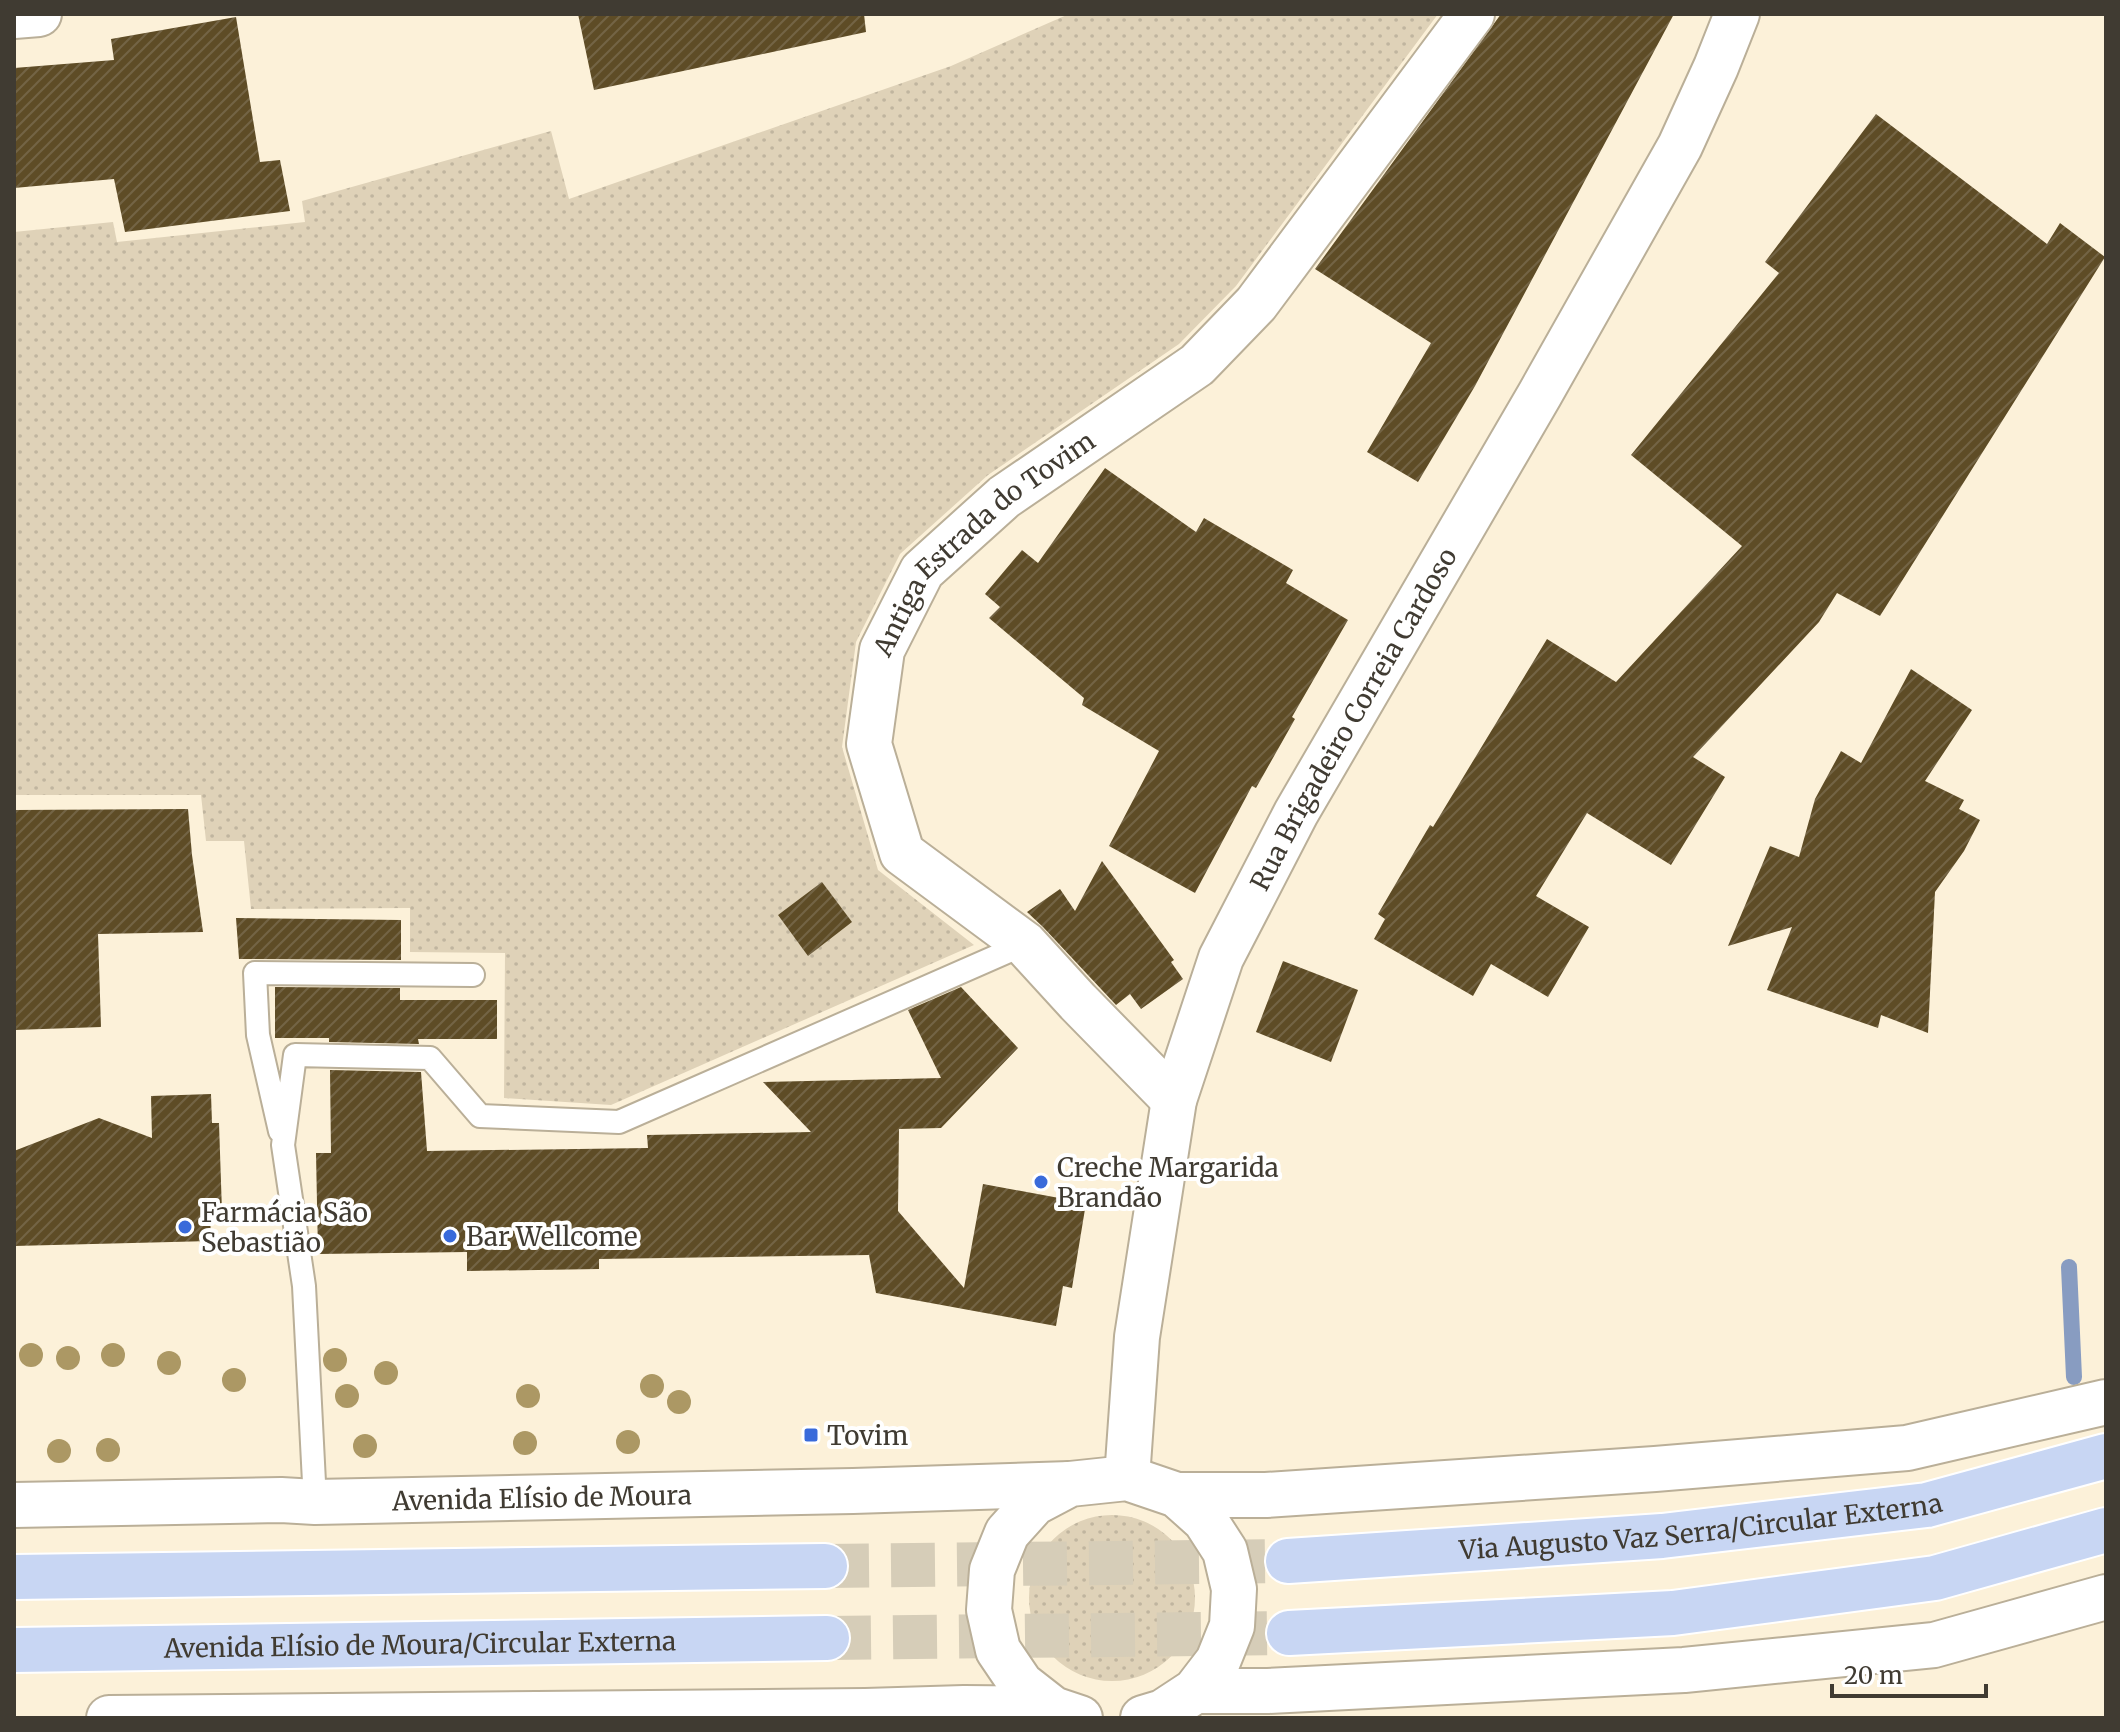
<svg xmlns="http://www.w3.org/2000/svg" width="2120" height="1732" font-family="Merriweather,serif">
  <style>
    .grass { fill: url(#grass-dots) }
    .lines { fill: none; stroke-linecap: round; stroke-linejoin: round }
    .stream { stroke: #889cc1; stroke-width: 16 }
    .building { fill: url(#building-hatch) }
    .trunk-tunnel { stroke: #d6cdb8; stroke-width: 44; stroke-dasharray: 44 22; stroke-linecap: butt }
    .service-casing { stroke: #baaf98; stroke-width: 26 }
    .minor-casing { stroke: #baaf98; stroke-width: 48 }
    .tertiary-casing { stroke: #baaf98; stroke-width: 48 }
    .trunk-casing { stroke: #fff; stroke-width: 48 }
    .service { stroke: #fff; stroke-width: 22 }
    .minor { stroke: #fff; stroke-width: 44 }
    .tertiary { stroke: #fff; stroke-width: 44 }
    .trunk { stroke: #c8d6f3; stroke-width: 44 }
    .tree { fill: #ac9864 }
    .poi-dot { fill: #396ada; stroke: #fff; stroke-width: 3 }
    .labels { text-anchor: middle; dominant-baseline: central; stroke-width: 8; stroke-linejoin: round; paint-order: stroke }
    .street-label { font-size: 26px; fill: #403b32; stroke: #fff }
    .poi-label { font-size: 26px; fill: #403b32; stroke: #fff; text-anchor: start }
  </style>
  <defs>
    <pattern id="grass-dots" width="8" height="8" patternUnits="userSpaceOnUse" patternTransform="scale(2)"><rect width="8" height="8" fill="#dfd2b8"/><path d="M2 2h.1M6 6h.1" fill="none" stroke="#c0b59f" stroke-width="1.8" stroke-linecap="round"/></pattern>
    <pattern id="building-hatch" width="6" height="6" patternUnits="userSpaceOnUse" patternTransform="scale(2)"><rect width="6" height="6" fill="#5e4c26"/><path d="M-1 1l2-2M0 6l6-6M5 7l2-2" fill="none" stroke="#736445"/></pattern>
  </defs>
  <rect width="100%" height="100%" fill="#fcf1d9"/>
  <!-- grass -->
  <path class="grass" d="M 1069,14 L 1438,14 L 1236,286 L 1179,344 L 988,475 L 900,554 L 856,642 L 842,747 L 878,870 L 974,945 L 611,1105 L 504,1098 L 505,953 L 410,952 L 410,908 L 251,909 L 244,841 L 206,841 L 201,795 L 14,795 L 14,232 L 113,222 L 117,242 L 305,222 L 302,201 L 551,131 L 569,199 L 951,66 Z
    M1029 1598a83 83 0 1 1 166 0a83 83 0 1 1-166 0Z"/>
  <g class="lines">
    <!-- stream -->
    <path class="stream" d="M 2069,1267 L 2074,1377"/>
  </g>
  <!-- building -->
  <path class="building" d="M 578,14 L 864,14 L 866,32 L 594,90 Z
    M 1501,14 L 1674,14 L 1475,386 L 1418,482 L 1367,452 L 1431,343 L 1315,269 Z
    M 236,17 L 260,162 L 280,160 L 290,211 L 125,232 L 114,179 L 14,188 L 14,68 L 114,60 L 111,39 Z
    M 1876,114 L 2047,244 L 2060,223 L 2105,257 L 1880,616 L 1837,593 L 1819,622 L 1693,757 L 1725,777 L 1671,865 L 1587,813 L 1536,896 L 1589,927 L 1548,997 L 1491,964 L 1473,996 L 1374,939 L 1385,919 L 1378,914 L 1430,825 L 1433,827 L 1547,639 L 1616,682 L 1742,546 L 1631,455 L 1779,273 L 1765,262 Z
    M 1105,468 L 1196,532 L 1204,518 L 1293,570 L 1286,583 L 1348,620 L 1292,717 L 1295,719 L 1256,788 L 1252,786 L 1195,893 L 1109,846 L 1159,751 L 1082,705 L 1084,698 L 989,618 L 1000,607 L 985,594 L 1022,550 L 1038,563 Z
    M 1911,669 L 1972,710 L 1925,781 L 1964,800 L 1959,809 L 1980,820 L 1964,851 L 1935,892 L 1928,1033 L 1881,1015 L 1878,1028 L 1767,990 L 1792,927 L 1728,946 L 1770,846 L 1799,857 L 1815,799 L 1841,751 L 1861,763 Z
    M 188,809 L 192,855 L 203,932 L 98,934 L 101,1027 L 14,1030 L 14,810 Z
    M 1102,861 L 1174,960 L 1171,962 L 1183,979 L 1141,1009 L 1130,994 L 1116,1005 L 1043,927 L 1027,912 L 1060,889 L 1075,911 Z
    M 822,882 L 852,922 L 808,956 L 778,915 Z
    M 236,918 L 401,920 L 401,960 L 239,959 Z
    M 1283,961 L 1358,990 L 1331,1062 L 1256,1032 Z
    M 275,987 L 400,988 L 400,1000 L 497,1000 L 497,1039 L 418,1039 L 419,1044 L 329,1042 L 329,1038 L 275,1038 Z
    M 961,987 L 1018,1048 L 941,1128 L 899,1129 L 898,1211 L 964,1288 L 983,1184 L 1086,1203 L 1072,1288 L 1063,1286 L 1056,1326 L 876,1293 L 869,1255 L 599,1259 L 599,1269 L 467,1271 L 467,1252 L 318,1254 L 316,1153 L 331,1153 L 330,1070 L 421,1072 L 427,1151 L 648,1148 L 647,1135 L 811,1132 L 763,1082 L 941,1078 L 908,1010 Z
    M 211,1094 L 212,1123 L 219,1123 L 222,1212 L 210,1212 L 211,1241 L 14,1246 L 14,1151 L 99,1118 L 152,1138 L 151,1096 Z"/>
  <g class="lines">
    <!-- trunk-tunnel -->
    <path class="trunk-tunnel" d="M 825,1566 L 1288,1561
      M 827,1638 L 1289,1633"/>
    <!-- service casing -->
    <g class="service-casing">
      <path id="service" d="M 280,1131 L 258,1035 L 255,973 L 473,975
        M 315,1502 L 304,1286 L 283,1145 L 295,1055 L 430,1058 L 480,1116 L 619,1122 L 1025,944"/>
    </g>
    <!-- minor casing -->
    <g class="minor-casing">
      <g id="minor">
        <path d="M 14,16 L 39,14"/>
        <path id="s1" d="M 1174,1100 L 1078,1002 L 1025,944 L 902,853 L 869,744 L 882,650 L 922,571 L 1004,497 L 1197,365 L 1256,304 L 1472,14"/>
        <path id="s2" d="M 14,1505 L 281,1500 L 315,1502 L 853,1491 L 1070,1484"/>
        <path d="M 109,1718 L 865,1711 L 964,1708 L 1053,1709"/>
      </g>
    </g>
    <!-- tertiary casing -->
    <g class="tertiary-casing">
      <g id="tertiary">
        <path id="s3" d="M 1127,1478 L 1137,1337 L 1174,1100 L 1221,958 L 1296,813 L 1540,394 L 1680,146 L 1716,67 L 1737,14"/>
        <path d="M 1177,1495 L 1266,1495 L 1655,1469 L 1907,1448 L 2106,1402"/>
        <path d="M 1195,1691 L 1268,1691 L 1684,1670 L 1934,1645 L 2106,1597"/>
        <path d="M 1080,1718 L 1053,1709 L 1021,1684 L 998,1650 L 989,1610 L 992,1570 L 1007,1533 L 1034,1503 L 1070,1484 L 1127,1478 L 1177,1495 L 1205,1520 L 1225,1551 L 1234,1589 L 1232,1626 L 1218,1661 L 1195,1691 L 1163,1712 L 1143,1718"/>
      </g>
    </g>
    <!-- trunk casing -->
    <g class="trunk-casing">
      <g id="trunk">
        <path id="s4" d="M 1288,1561 L 1662,1536 L 1927,1505 L 2106,1456"/>
        <path d="M 14,1577 L 825,1566"/>
        <path d="M 1289,1633 L 1673,1613 L 1935,1578 L 2106,1530"/>
        <path id="s5" d="M 14,1650 L 827,1638"/>
      </g>
    </g>
    <!-- service -->
    <use href="#service" class="service"/>
    <!-- minor -->
    <use href="#minor" class="minor"/>
    <!-- tertiary -->
    <use href="#tertiary" class="tertiary"/>
    <!-- trunk -->
    <use href="#trunk" class="trunk"/>
  </g>
  <!-- trees -->
  <g class="tree">
    <circle cx="31" cy="1355" r="12"/>
    <circle cx="113" cy="1355" r="12"/>
    <circle cx="68" cy="1358" r="12"/>
    <circle cx="335" cy="1360" r="12"/>
    <circle cx="169" cy="1363" r="12"/>
    <circle cx="386" cy="1373" r="12"/>
    <circle cx="234" cy="1380" r="12"/>
    <circle cx="652" cy="1386" r="12"/>
    <circle cx="347" cy="1396" r="12"/>
    <circle cx="528" cy="1396" r="12"/>
    <circle cx="679" cy="1402" r="12"/>
    <circle cx="628" cy="1442" r="12"/>
    <circle cx="525" cy="1443" r="12"/>
    <circle cx="365" cy="1446" r="12"/>
    <circle cx="108" cy="1450" r="12"/>
    <circle cx="59" cy="1451" r="12"/>
  </g>
  <!-- markers -->
  <g class="poi-dot">
    <circle cx="1041" cy="1182" r="8"/>
    <circle cx="185" cy="1227" r="8"/>
    <circle cx="450" cy="1236" r="8"/>
    <rect x="803" y="1427" width="16" height="16" rx="4"/>
  </g>
  <g class="labels">
    <!-- street labels -->
    <g class="street-label">
      <text stroke="none"><textPath href="#s1" startOffset="728">Antiga Estrada do Tovim</textPath></text>
      <text stroke="none"><textPath href="#s3" startOffset="804">Rua Brigadeiro Correia Cardoso</textPath></text>
      <text stroke="none"><textPath href="#s2" startOffset="528">Avenida Elísio de Moura</textPath></text>
      <text stroke="none"><textPath href="#s4" startOffset="414">Via Augusto Vaz Serra/Circular Externa</textPath></text>
      <text stroke="none"><textPath href="#s5" startOffset="406">Avenida Elísio de Moura/Circular Externa</textPath></text>
    </g>
    <!-- poi labels -->
    <g class="poi-label">
      <text x="1057" y="1167">Creche Margarida<tspan x="1057" dy="30">Brandão</tspan></text>
      <text x="201" y="1212">Farmácia São<tspan x="201" dy="30">Sebastião</tspan></text>
      <text x="466" y="1236">Bar Wellcome</text>
      <text x="827" y="1435">Tovim</text>
    </g>
  </g>
  <!-- border -->
  <rect width="2120" height="1732" fill="none" stroke="#403b32" stroke-width="32"/>
  <!-- scale -->
  <path d="M1832 1684v12h154v-12" fill="none" stroke="#403b32" stroke-width="4"/>
  <text x="1844" y="1684" font-size="24" fill="#403b32" stroke="#ffffff" stroke-width="6" paint-order="stroke">20 m</text>
</svg>
